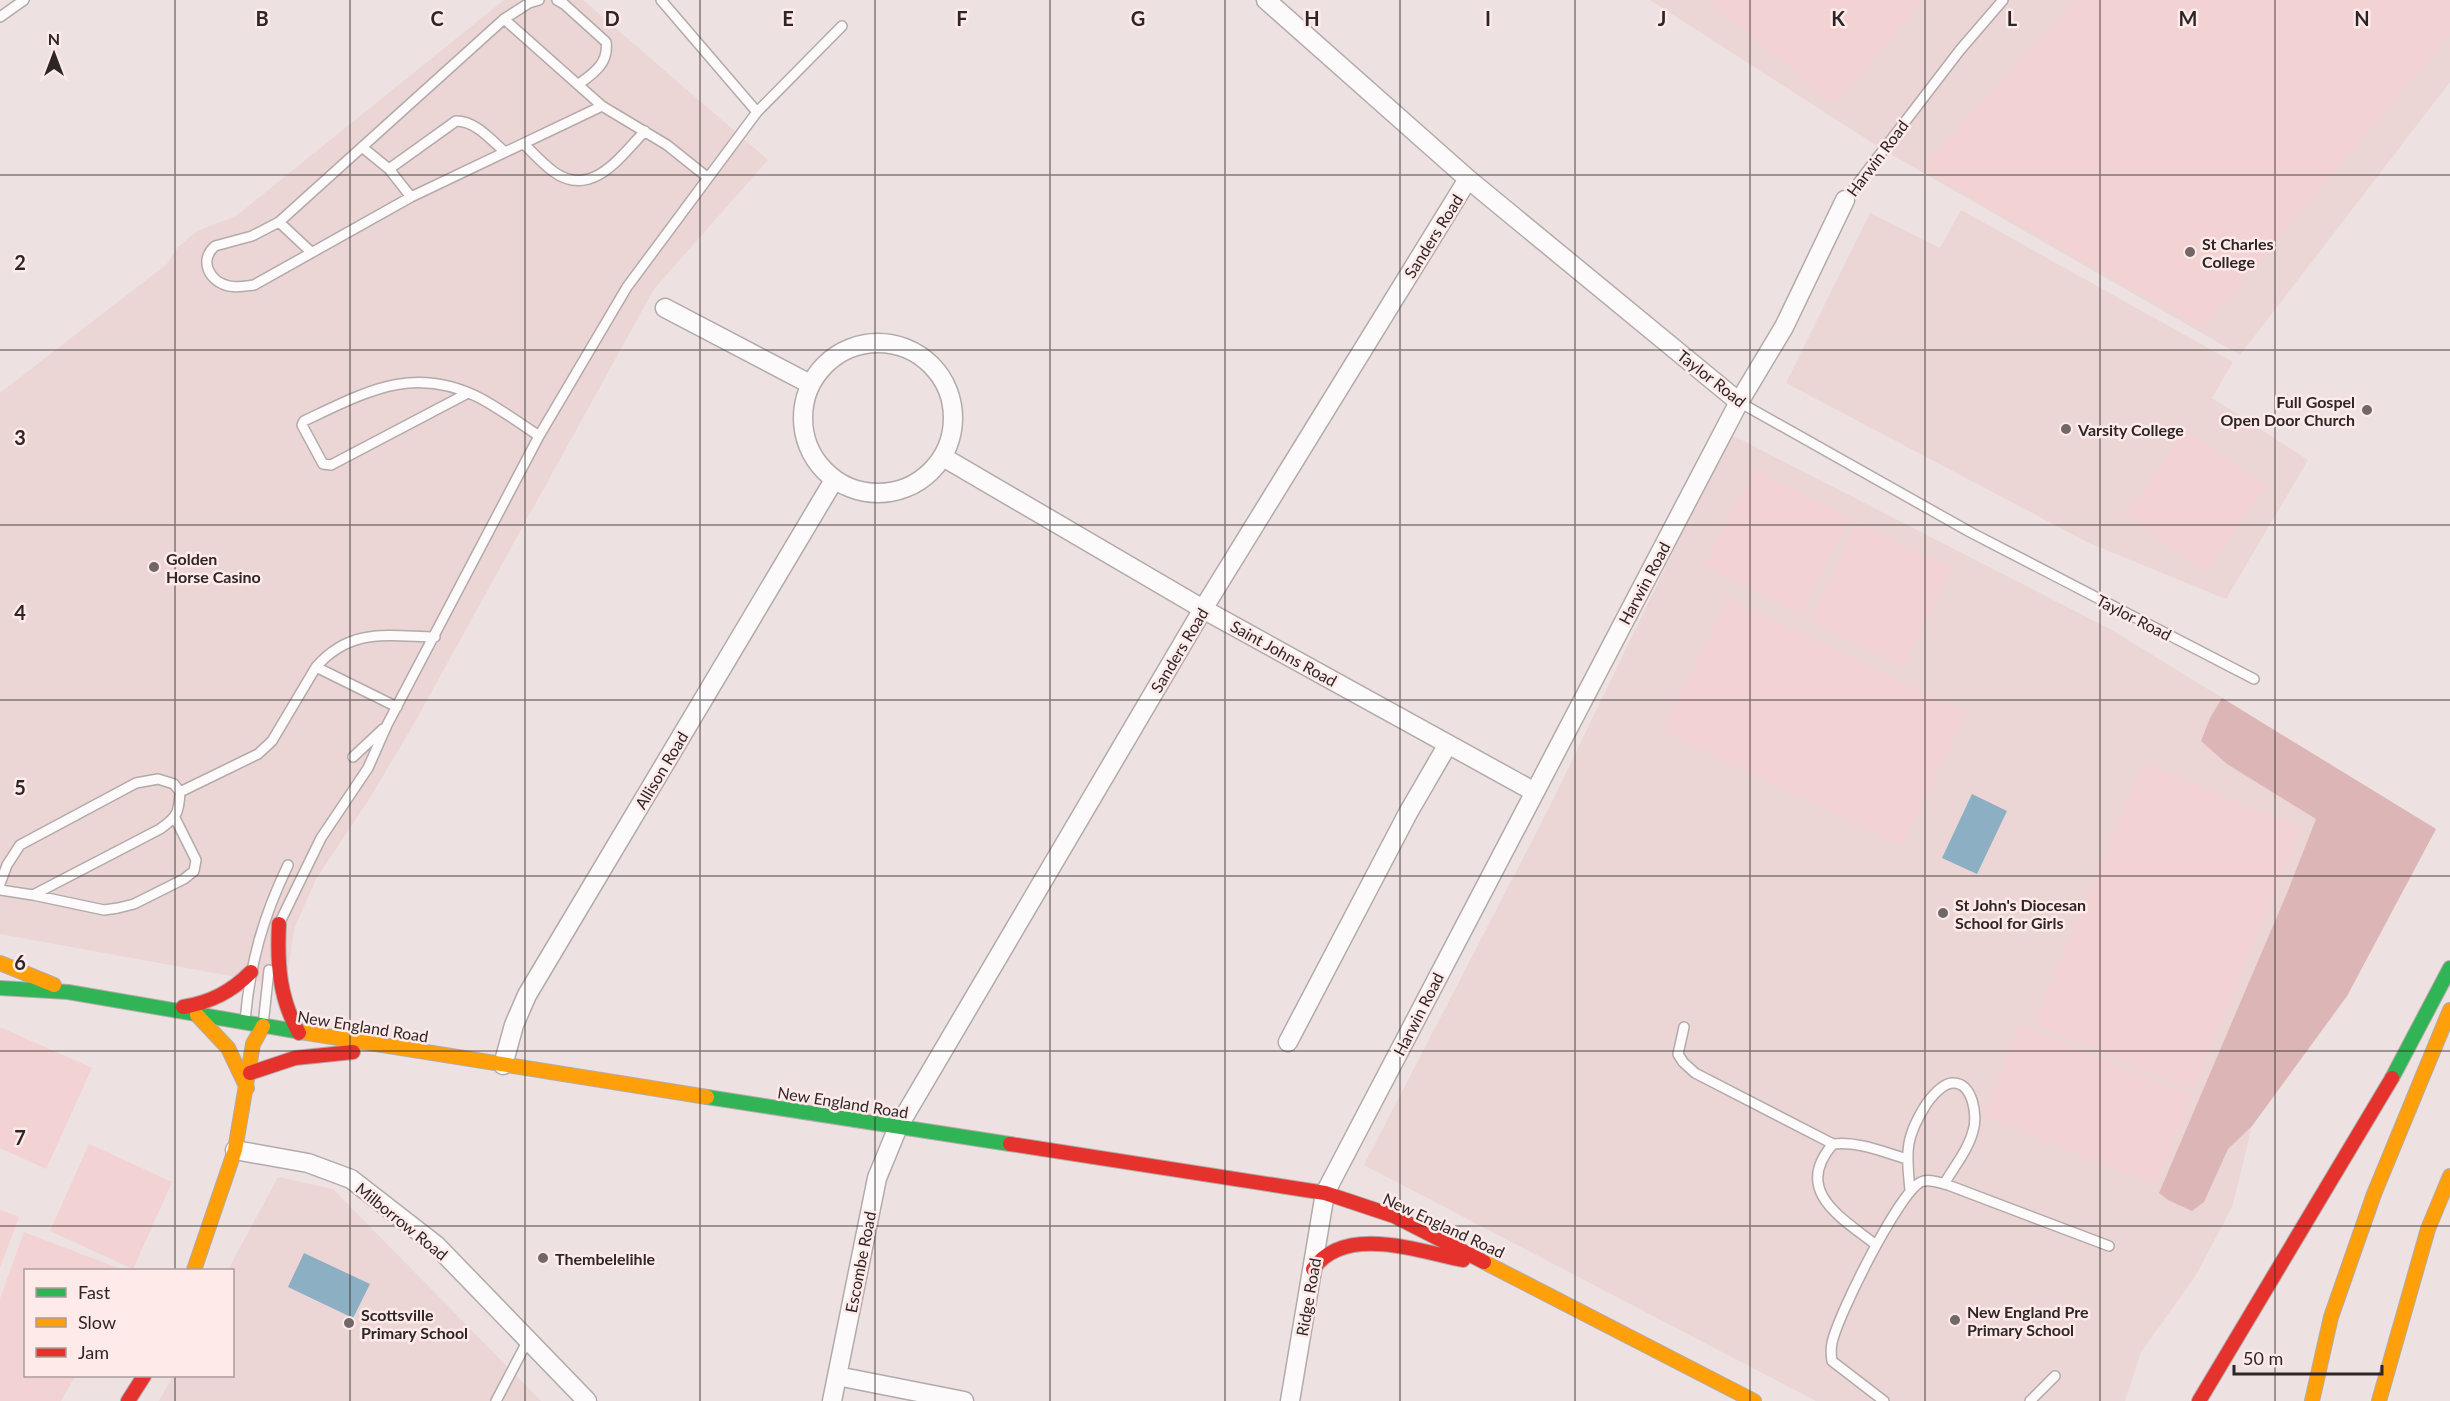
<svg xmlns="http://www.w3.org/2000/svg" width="2450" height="1401" font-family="Lato,sans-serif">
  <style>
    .built { fill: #ecd5d5 }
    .green { fill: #f2d2d2 }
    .forest { fill: #dcb6b6 }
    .water { fill: #8cafc4 }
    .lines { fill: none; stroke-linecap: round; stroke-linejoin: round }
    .lane-casing { stroke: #b3aaaa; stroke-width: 12 }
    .street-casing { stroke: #b3aaaa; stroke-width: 21 }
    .fast-casing { stroke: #b3aaaa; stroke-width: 16 }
    .slow-casing { stroke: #b3aaaa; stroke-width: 16 }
    .jam-casing { stroke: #b3aaaa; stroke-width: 16 }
    .lane { stroke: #fcfafa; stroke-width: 9 }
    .street { stroke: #fcfafa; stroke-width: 18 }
    .fast { stroke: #30b455; stroke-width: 14 }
    .slow { stroke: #ff9f0a; stroke-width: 14 }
    .jam { stroke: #e5322d; stroke-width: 14 }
    .grid { fill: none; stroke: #2e2626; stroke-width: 1.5; stroke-opacity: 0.55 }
    .poi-dot { fill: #716767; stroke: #fdeae9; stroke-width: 2 }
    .labels { text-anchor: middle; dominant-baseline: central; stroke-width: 5; stroke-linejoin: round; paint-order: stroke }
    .street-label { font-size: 16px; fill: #2e2626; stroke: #fdeae9 }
    .poi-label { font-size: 16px; font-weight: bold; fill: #2e2626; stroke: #fdeae9; text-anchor: start }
    .grid-label { font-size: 20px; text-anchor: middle; font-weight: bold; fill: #2e2626; stroke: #fdeae9; stroke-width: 5; stroke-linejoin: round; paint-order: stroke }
  </style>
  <rect width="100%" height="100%" fill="#ede1e1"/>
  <!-- built -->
  <path class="built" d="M 504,0 L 583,0 L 768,160 L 654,289 L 412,727 L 368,801 L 316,879 L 294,929 L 286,986 L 0,934 L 0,393 L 167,264 L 178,247 L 197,231 L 236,216 Z
    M 1650,0 L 2450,0 L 2450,82 L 2240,355 L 1882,149 Z
    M 1961,210 L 2233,362 L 2212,398 L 2308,460 L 2226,599 L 2089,543 L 1786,383 L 1870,213 L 1940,248 Z
    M 1730,434 L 2110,629 L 2436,829 L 2347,996 L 2252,1126 L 2232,1207 L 2196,1275 L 2141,1352 L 2125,1401 L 1816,1401 L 1364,1165 L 1548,810 Z
    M 278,1177 L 333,1189 L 541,1401 L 159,1401 L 173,1376 L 232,1376 L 232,1270 L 228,1270 Z"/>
  <!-- green -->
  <path class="green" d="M 1708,0 L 1923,0 L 1834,105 Z
    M 2076,0 L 2450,0 L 2450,34 L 2202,328 L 1921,168 Z
    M 2185,430 L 2266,486 L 2206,571 L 2125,515 Z
    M 1754,469 L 1850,518 L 1800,614 L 1704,565 Z
    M 1857,523 L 1952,568 L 1904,666 L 1810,621 Z
    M 1727,598 L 1966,713 L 1902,846 L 1663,731 Z
    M 2143,763 L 2302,828 L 2193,1090 L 2034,1024 Z
    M 2020,1025 L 2192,1096 L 2155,1185 L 1983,1115 Z
    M 0,1027 L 92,1068 L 46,1169 L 0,1148 Z
    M 89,1144 L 172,1182 L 133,1269 L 50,1231 Z
    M 0,1210 L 19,1217 L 0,1267 Z
    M 24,1232 L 123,1270 L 26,1270 L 26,1376 L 75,1376 L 61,1401 L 0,1401 L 0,1299 Z"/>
  <!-- forest -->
  <path class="forest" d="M 2222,698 L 2436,829 L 2347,996 L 2252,1126 L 2228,1149 L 2204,1202 L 2192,1211 L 2168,1200 L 2159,1193 L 2287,893 L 2316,819 L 2227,764 L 2201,741 L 2210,718 Z"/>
  <!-- water -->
  <path class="water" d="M 1972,794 L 2007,811 L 1977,874 L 1942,858 Z
    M 304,1253 L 370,1284 L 353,1318 L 288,1287 Z"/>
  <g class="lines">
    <!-- lane casing -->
    <g class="lane-casing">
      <path id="lane" d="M 539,0 L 529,3 L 504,19 L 279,222 L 252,236 L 215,246 C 198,261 210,282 229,286 C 238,288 246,286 254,285 L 411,197 L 602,106 L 667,145 L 707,177
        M 557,0 L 564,4 L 606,42 C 609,63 594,73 579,84
        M 661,0 L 757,112
        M 0,17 L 24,0
        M 504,19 L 602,106
        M 524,144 C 533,153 543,164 554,172 C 592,199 621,156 645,131
        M 362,147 L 389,169 L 411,197
        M 389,169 L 456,121 C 476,121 491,140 505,152
        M 1845,200 L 1960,50 L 2003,0
        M 279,222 L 311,252
        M 468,393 L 331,465 L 323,464 L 302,425 L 304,421 C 366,392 413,364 480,398 C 500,409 520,423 539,436
        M 1739,402 L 1970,532 L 2254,679
        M 316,667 L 397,707
        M 353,757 L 383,729
        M 0,884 L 7,865 L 20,845 L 136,783 L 158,779 L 174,784 L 180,792
        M 0,890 L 33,895 L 160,829 C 177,817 179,813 180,792 L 258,754 L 272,741 L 316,667 C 351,627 388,636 435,637
        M 33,895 L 104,910 L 118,908 L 134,904 L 184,879 L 194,871 L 196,860 L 175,818
        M 280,922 L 321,838 L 368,768 L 387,725 L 539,436 L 627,287 L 757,112 L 842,26
        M 245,1021 C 250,963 263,917 288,865
        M 263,1025 L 269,970
        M 1684,1027 L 1678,1054 L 1683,1062 L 1695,1073 L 1833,1144
        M 1910,1190 C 1906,1151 1905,1137 1927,1103 C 1933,1095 1942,1084 1952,1083 C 1973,1081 1978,1117 1973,1131 C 1968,1150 1954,1167 1944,1184
        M 1876,1245 C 1842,1218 1792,1191 1833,1144 C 1858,1141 1883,1152 1907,1159
        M 496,1401 L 528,1340
        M 1884,1401 L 1832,1361 C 1831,1355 1831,1348 1832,1343 C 1837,1317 1899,1192 1921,1182 C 1929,1178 1940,1183 1948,1185 L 2109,1246
        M 2030,1401 L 2055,1376"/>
    </g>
    <!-- street casing -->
    <g class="street-casing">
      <path id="street" d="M 1266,0 L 1468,179 L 1739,402
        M 665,308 L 810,384
        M803 418a75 75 0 1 1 150 0a75 75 0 1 1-150 0Z
        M 943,457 L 1203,609 L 1533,791
        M 1288,1042 L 1408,813 L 1448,744
        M 503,1065 L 514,1025 L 527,995 L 834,480
        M 235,1150 L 308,1163 L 351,1179 L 436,1245 L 587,1401
        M 837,1376 L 964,1401
        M 832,1401 L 877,1178 L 898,1127 L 1203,609 L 1468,179
        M 1290,1401 L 1325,1193 L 1739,402 L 1784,327 L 1845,200"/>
    </g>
    <!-- fast casing -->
    <g class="fast-casing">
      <path id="fast" d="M 0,988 L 68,992 L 301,1032
        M 2392,1078 L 2450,968
        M 707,1097 L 1010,1144"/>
    </g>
    <!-- slow casing -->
    <g class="slow-casing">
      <path id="slow" d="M 0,963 L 54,985
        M 197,1015 L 228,1048 L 247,1088
        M 301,1032 L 707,1097
        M 1484,1262 L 1754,1401
        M 194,1270 L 235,1150 L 253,1044 L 263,1026
        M 2312,1401 L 2331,1317 L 2374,1194 L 2450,1010
        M 2379,1401 L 2428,1229 L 2450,1176"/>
    </g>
    <!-- jam casing -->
    <g class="jam-casing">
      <path id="jam" d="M 279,924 C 277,963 279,998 299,1033
        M 183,1007 C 211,1002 231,992 251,972
        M 250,1073 L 295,1058 L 353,1052
        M 1010,1144 L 1325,1193 L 1394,1216 L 1484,1262
        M 1313,1269 C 1345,1224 1418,1251 1463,1260
        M 128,1401 L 144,1376
        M 2199,1401 L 2392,1078"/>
    </g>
    <!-- lane -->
    <use href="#lane" class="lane"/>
    <!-- street -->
    <use href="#street" class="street"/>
    <!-- fast -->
    <use href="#fast" class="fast"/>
    <!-- slow -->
    <use href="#slow" class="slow"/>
    <!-- jam -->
    <use href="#jam" class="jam"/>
  </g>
  <!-- grid -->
  <path class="grid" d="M 175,0 L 175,1270M 350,0 L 350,1401M 525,0 L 525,1401M 700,0 L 700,1401M 875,0 L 875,1401M 1050,0 L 1050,1401M 1225,0 L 1225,1401M 1400,0 L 1400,1401M 1575,0 L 1575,1401M 1750,0 L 1750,1401M 1925,0 L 1925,1401M 2100,0 L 2100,1401M 2275,0 L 2275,1401M 0,175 L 2450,175M 0,350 L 2450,350M 0,525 L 2450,525M 0,700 L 2450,700M 0,876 L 2450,876M 0,1051 L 2450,1051M 0,1226 L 2450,1226M 175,1376 L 175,1401"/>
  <!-- markers -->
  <g class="poi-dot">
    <circle cx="2190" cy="252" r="6"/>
    <circle cx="2367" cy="410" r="6"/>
    <circle cx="2066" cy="429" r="6"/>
    <circle cx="154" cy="567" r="6"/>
    <circle cx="1943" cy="913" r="6"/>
    <circle cx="543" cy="1258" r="6"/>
    <circle cx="1955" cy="1320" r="6"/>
    <circle cx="349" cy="1323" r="6"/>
  </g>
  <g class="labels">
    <!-- street labels -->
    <g class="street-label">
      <text transform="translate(1877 158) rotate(-53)">Harwin Road</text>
      <text transform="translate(1433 236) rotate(-58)">Sanders Road</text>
      <text transform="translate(1712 378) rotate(38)">Taylor Road</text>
      <text transform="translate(1644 583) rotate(-62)">Harwin Road</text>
      <text transform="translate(2134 617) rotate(27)">Taylor Road</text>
      <text transform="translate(1179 650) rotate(-59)">Sanders Road</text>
      <text transform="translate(1284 653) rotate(29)">Saint Johns Road</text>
      <text transform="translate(661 770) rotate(-59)">Allison Road</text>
      <text transform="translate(1418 1014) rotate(-63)">Harwin Road</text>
      <text transform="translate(363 1026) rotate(9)">New England Road</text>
      <text transform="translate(843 1102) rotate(9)">New England Road</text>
      <text transform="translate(402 1221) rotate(39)">Milborrow Road</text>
      <text transform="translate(1444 1225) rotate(25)">New England Road</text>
      <text transform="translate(860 1262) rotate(-79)">Escombe Road</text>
      <text transform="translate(1308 1297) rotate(-80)">Ridge Road</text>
    </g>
    <!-- poi labels -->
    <g class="poi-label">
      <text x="2202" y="243">St Charles<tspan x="2202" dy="18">College</tspan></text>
      <text x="2355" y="401" text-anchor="end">Full Gospel<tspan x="2355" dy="18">Open Door Church</tspan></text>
      <text x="2078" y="429">Varsity College</text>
      <text x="166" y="558">Golden<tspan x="166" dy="18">Horse Casino</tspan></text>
      <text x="1955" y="904">St John's Diocesan<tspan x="1955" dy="18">School for Girls</tspan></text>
      <text x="555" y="1258">Thembelelihle</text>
      <text x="1967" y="1311">New England Pre<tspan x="1967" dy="18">Primary School</tspan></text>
      <text x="361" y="1314">Scottsville<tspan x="361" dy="18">Primary School</tspan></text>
    </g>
  </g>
  <g class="grid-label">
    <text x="262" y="26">B</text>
    <text x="437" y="26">C</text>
    <text x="612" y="26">D</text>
    <text x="788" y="26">E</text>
    <text x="962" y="26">F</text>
    <text x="1138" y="26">G</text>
    <text x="1312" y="26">H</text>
    <text x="1488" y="26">I</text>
    <text x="1662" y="26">J</text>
    <text x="1838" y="26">K</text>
    <text x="2012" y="26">L</text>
    <text x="2188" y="26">M</text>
    <text x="2362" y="26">N</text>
    <text x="20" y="270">2</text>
    <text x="20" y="445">3</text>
    <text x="20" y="620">4</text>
    <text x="20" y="795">5</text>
    <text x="20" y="970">6</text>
    <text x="20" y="1145">7</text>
  </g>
  <!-- legend -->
  <rect x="24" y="1269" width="210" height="108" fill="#fdeae9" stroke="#aa9c9b" stroke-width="1.5"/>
  <rect x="36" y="1288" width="30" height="9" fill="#30b455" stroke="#aa9c9b" stroke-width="1.5"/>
  <text x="78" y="1299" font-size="18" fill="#2e2626">Fast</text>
  <rect x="36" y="1318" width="30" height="9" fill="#ff9f0a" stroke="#aa9c9b" stroke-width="1.5"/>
  <text x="78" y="1329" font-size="18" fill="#2e2626">Slow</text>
  <rect x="36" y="1348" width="30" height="9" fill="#e5322d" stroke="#aa9c9b" stroke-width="1.5"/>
  <text x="78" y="1359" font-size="18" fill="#2e2626">Jam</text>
  <!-- north arrow -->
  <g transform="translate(54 54)" stroke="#fdeae9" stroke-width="4.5" paint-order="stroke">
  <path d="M0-4.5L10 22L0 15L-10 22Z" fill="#2e2626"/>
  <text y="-9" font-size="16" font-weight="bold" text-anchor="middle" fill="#2e2626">N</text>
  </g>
  <!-- scale -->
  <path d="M2234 1365v9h148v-9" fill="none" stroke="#2e2626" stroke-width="3"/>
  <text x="2243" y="1365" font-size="18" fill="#2e2626" stroke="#fdeae9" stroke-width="4.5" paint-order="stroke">50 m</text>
</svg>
